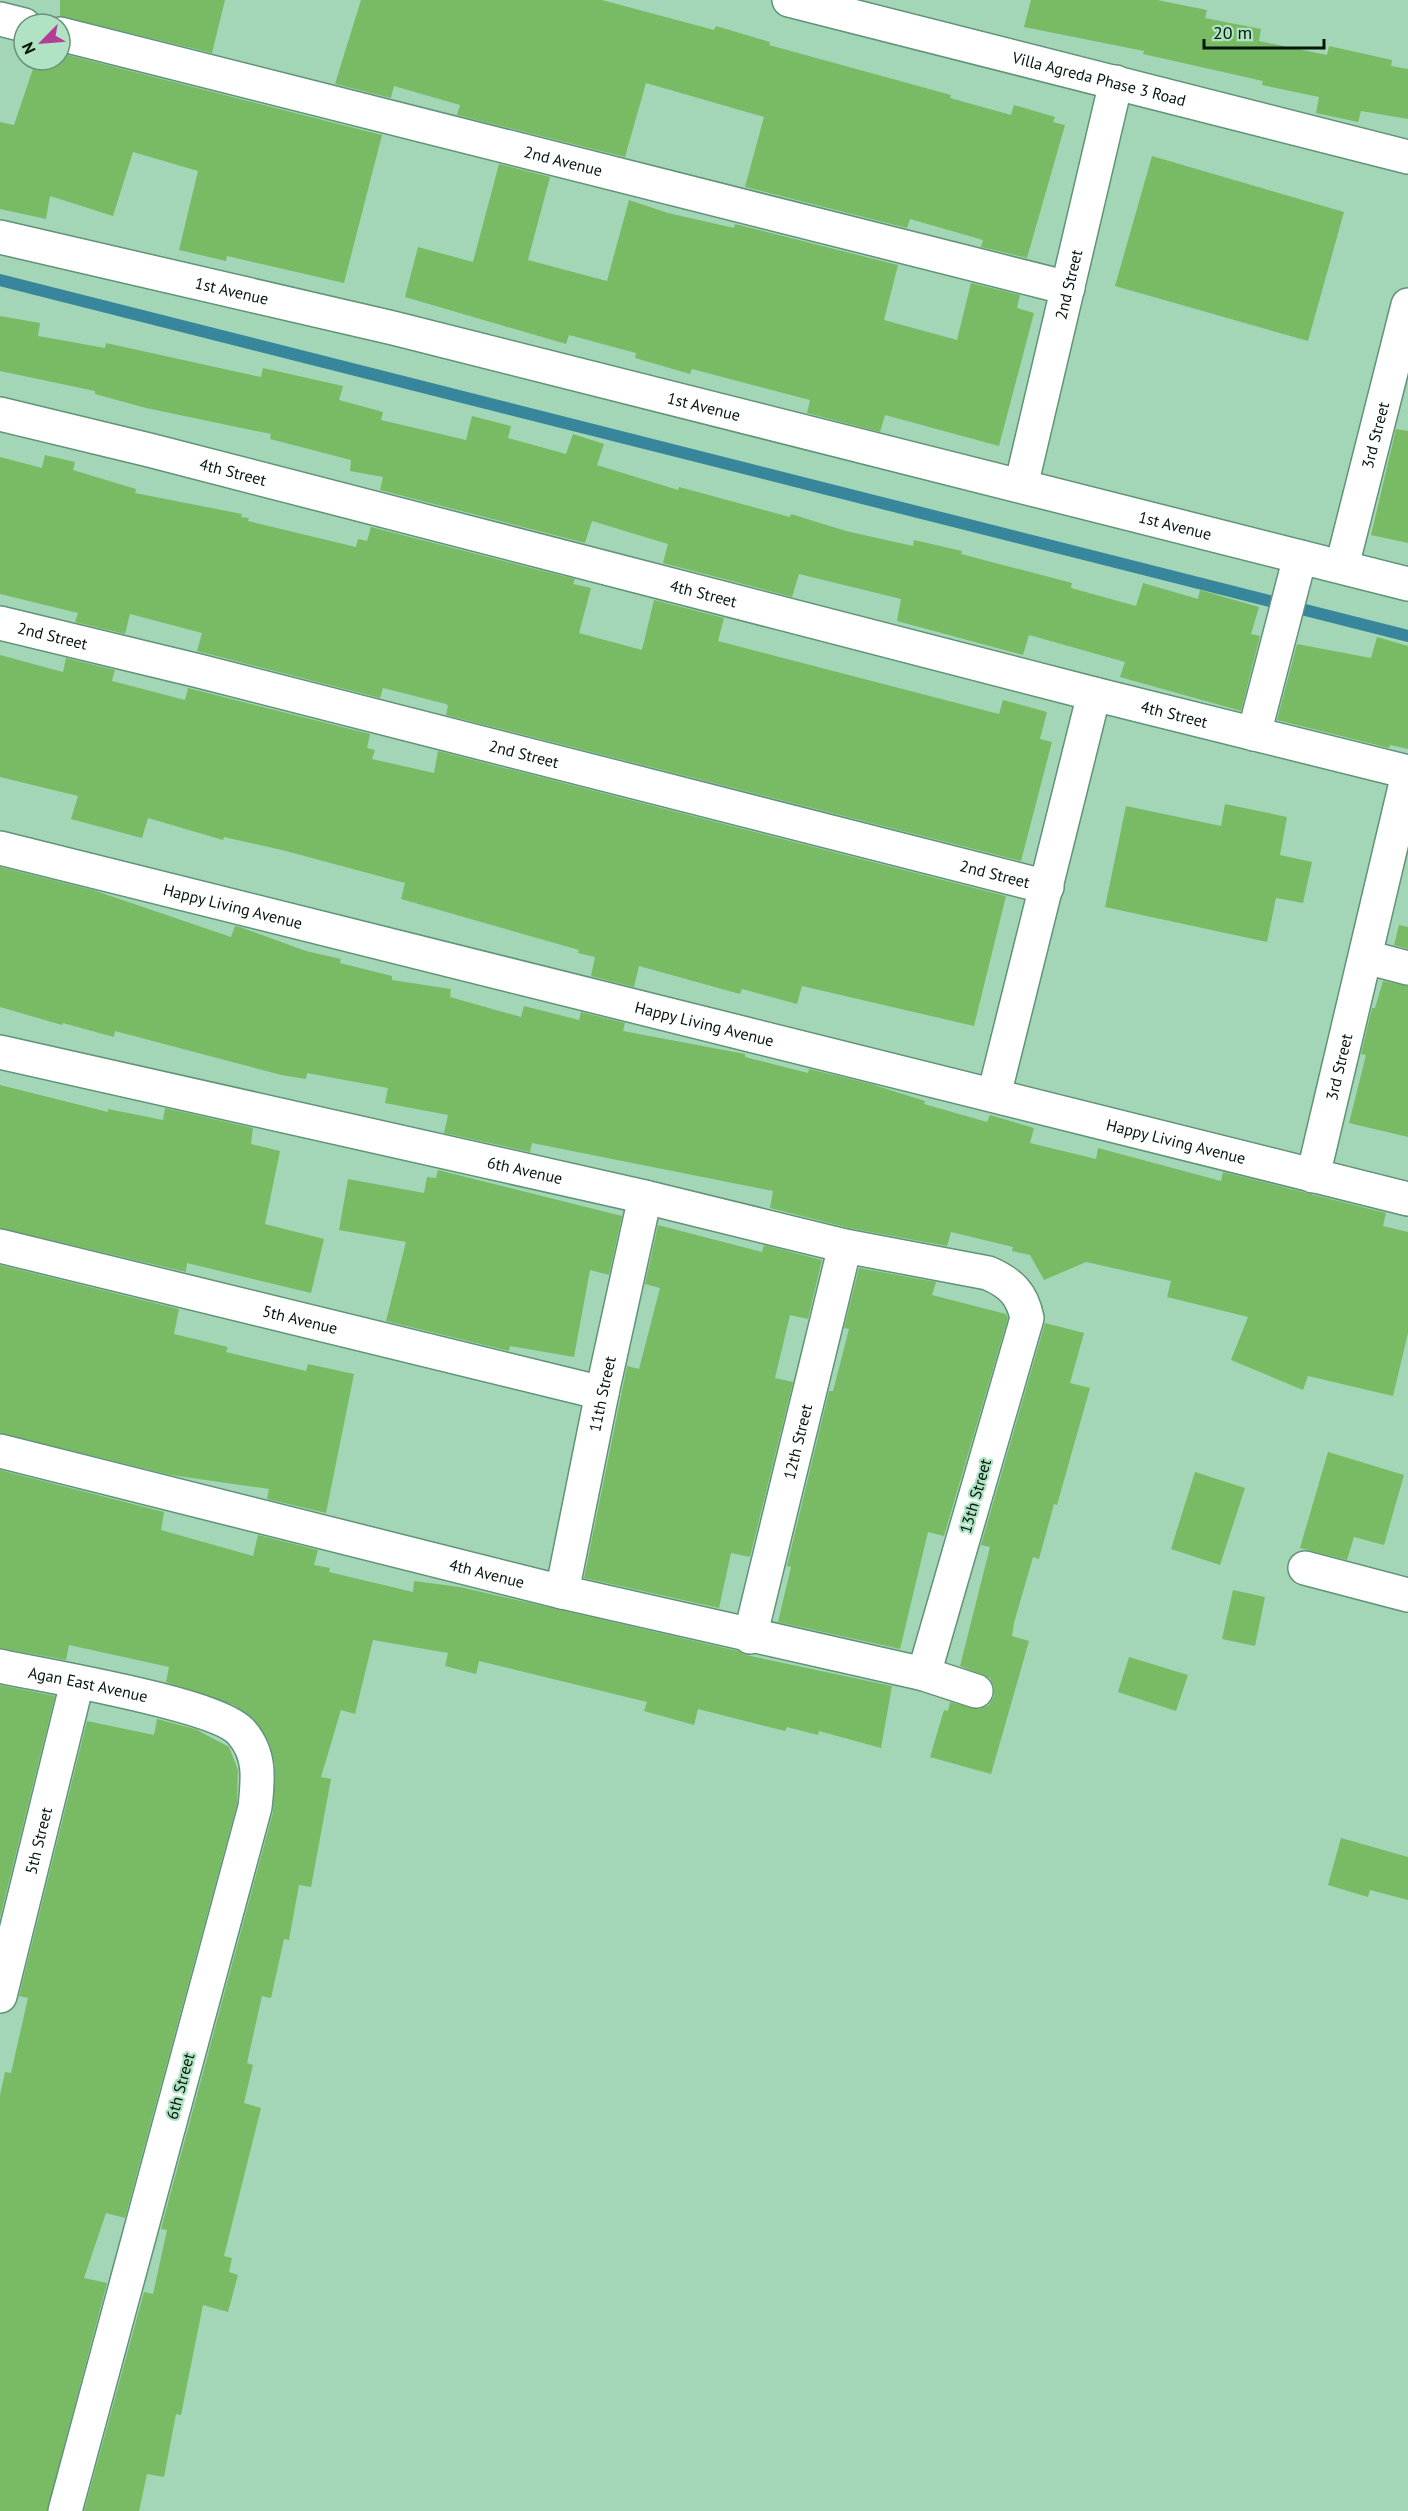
<svg xmlns="http://www.w3.org/2000/svg" width="1408" height="2511" font-family="'PT Sans',sans-serif">
  <style>
    .lines { fill: none; stroke-linecap: round; stroke-linejoin: round }
    .stream { stroke: #38869b; stroke-width: 12 }
    .building { fill: #79bb64 }
    .minor-casing { stroke: #619376; stroke-width: 36 }
    .minor { stroke: #fff; stroke-width: 33 }
    .labels { text-anchor: middle; dominant-baseline: central; stroke-width: 4.5; stroke-linejoin: round; paint-order: stroke }
    .street-label { font-size: 16px; fill: #04170d; stroke: #afe3c4 }
  </style>
  <rect width="100%" height="100%" fill="#a2d6b7"/>
  <g class="lines">
    <!-- stream -->
    <path class="stream" d="M 0,280 L 1408,636"/>
  </g>
  <!-- building -->
  <path class="building" d="M 60,0 L 225,0 L 212,53 L 60,16 Z
    M 361,0 L 602,0 L 714,30 L 716,26 L 770,42 L 769,45 L 951,95 L 950,98 L 1011,115 L 1014,105 L 1055,117 L 1053,122 L 1065,125 L 1027,258 L 981,247 L 983,240 L 910,219 L 907,228 L 745,187 L 764,117 L 646,83 L 625,157 L 457,115 L 460,105 L 394,86 L 391,98 L 335,84 Z
    M 1031,0 L 1157,0 L 1207,10 L 1205,18 L 1261,29 L 1259,41 L 1327,55 L 1329,46 L 1392,60 L 1391,66 L 1408,69 L 1408,119 L 1361,111 L 1358,122 L 1316,113 L 1319,97 L 1262,85 L 1263,81 L 1143,54 L 1144,51 L 1024,27 Z
    M 60,53 L 382,135 L 344,283 L 227,256 L 226,261 L 179,250 L 198,171 L 133,152 L 113,216 L 50,196 L 46,219 L 0,209 L 0,122 L 14,125 L 36,60 L 60,60 Z
    M 1152,156 L 1344,212 L 1308,341 L 1115,286 Z
    M 499,164 L 550,177 L 528,260 L 607,281 L 629,200 L 668,213 L 734,228 L 735,224 L 898,265 L 884,320 L 957,340 L 971,283 L 1020,295 L 1017,308 L 1034,313 L 999,446 L 885,415 L 880,432 L 807,413 L 810,400 L 692,369 L 690,374 L 635,358 L 636,353 L 569,335 L 566,344 L 405,297 L 418,247 L 473,262 Z
    M 0,316 L 40,323 L 38,336 L 105,348 L 106,343 L 261,377 L 263,368 L 343,386 L 339,400 L 383,412 L 381,420 L 466,440 L 472,416 L 511,426 L 508,438 L 566,454 L 573,434 L 604,444 L 597,465 L 678,490 L 679,487 L 790,517 L 791,514 L 846,531 L 913,546 L 914,540 L 962,551 L 961,554 L 1072,583 L 1071,588 L 1136,606 L 1143,583 L 1198,599 L 1200,590 L 1259,607 L 1251,634 L 1260,636 L 1241,711 L 1120,677 L 1125,662 L 1029,635 L 1023,655 L 897,621 L 901,599 L 799,574 L 792,597 L 663,563 L 668,544 L 592,521 L 585,543 L 380,490 L 383,477 L 350,471 L 351,460 L 270,439 L 271,434 L 146,408 L 95,394 L 95,391 L 0,371 Z
    M 1396,429 L 1408,431 L 1408,543 L 1371,535 Z
    M 45,455 L 75,462 L 73,470 L 136,489 L 135,493 L 242,514 L 241,517 L 249,518 L 248,521 L 356,547 L 358,539 L 367,541 L 371,527 L 575,579 L 573,584 L 591,588 L 579,633 L 642,650 L 654,600 L 724,618 L 718,641 L 999,714 L 1003,700 L 1047,712 L 1040,739 L 1052,742 L 1021,861 L 446,715 L 448,706 L 446,704 L 383,688 L 380,698 L 197,651 L 202,633 L 130,614 L 125,634 L 75,622 L 78,613 L 0,594 L 0,457 L 42,468 Z
    M 1377,637 L 1408,646 L 1408,749 L 1390,745 L 1389,748 L 1277,720 L 1297,644 L 1371,658 Z
    M 0,655 L 63,672 L 66,658 L 115,670 L 112,681 L 185,700 L 188,688 L 370,734 L 367,748 L 375,750 L 372,759 L 434,773 L 438,751 L 1006,896 L 974,1026 L 802,986 L 797,1004 L 742,989 L 740,994 L 639,966 L 634,987 L 591,976 L 595,957 L 578,953 L 579,950 L 401,899 L 405,883 L 282,850 L 224,837 L 223,840 L 148,818 L 142,838 L 71,819 L 78,796 L 0,777 Z
    M 1225,804 L 1287,817 L 1280,855 L 1312,862 L 1303,903 L 1276,898 L 1267,942 L 1105,907 L 1126,806 L 1221,826 Z
    M 0,867 L 93,890 L 231,937 L 235,926 L 240,927 L 306,951 L 341,959 L 340,963 L 392,976 L 392,980 L 451,989 L 450,997 L 521,1017 L 524,1006 L 579,1020 L 581,1012 L 625,1023 L 623,1031 L 745,1054 L 745,1057 L 808,1073 L 809,1069 L 871,1084 L 925,1101 L 924,1104 L 987,1122 L 990,1115 L 1034,1128 L 1030,1143 L 1096,1159 L 1098,1148 L 1221,1181 L 1223,1172 L 1386,1213 L 1383,1226 L 1408,1232 L 1408,1333 L 1393,1396 L 1308,1376 L 1303,1390 L 1231,1360 L 1248,1317 L 1167,1297 L 1171,1281 L 1086,1262 L 1044,1280 L 1030,1255 L 1012,1251 L 1013,1247 L 951,1232 L 947,1246 L 849,1228 L 770,1208 L 773,1191 L 532,1143 L 530,1152 L 444,1133 L 448,1115 L 385,1103 L 388,1088 L 307,1073 L 306,1079 L 281,1075 L 115,1031 L 114,1037 L 63,1023 L 62,1025 L 0,1007 Z
    M 1399,925 L 1408,927 L 1408,949 L 1394,945 Z
    M 1383,981 L 1408,986 L 1408,1137 L 1349,1123 L 1366,1055 L 1361,1054 L 1372,1008 L 1375,1008 Z
    M 0,1085 L 108,1112 L 108,1109 L 163,1120 L 165,1108 L 253,1128 L 251,1144 L 280,1151 L 265,1224 L 324,1239 L 311,1293 L 187,1263 L 186,1272 L 0,1228 Z
    M 438,1170 L 622,1216 L 609,1275 L 590,1270 L 574,1357 L 510,1346 L 509,1351 L 386,1321 L 406,1242 L 339,1230 L 348,1179 L 424,1193 L 427,1177 L 436,1178 Z
    M 658,1225 L 762,1252 L 764,1245 L 822,1260 L 808,1319 L 790,1315 L 775,1378 L 793,1382 L 750,1557 L 731,1553 L 719,1608 L 584,1578 L 627,1366 L 639,1369 L 660,1288 L 645,1284 Z
    M 0,1265 L 179,1309 L 174,1334 L 228,1347 L 226,1352 L 306,1371 L 308,1364 L 354,1374 L 326,1513 L 267,1499 L 269,1489 L 171,1475 L 0,1433 Z
    M 859,1268 L 936,1282 L 932,1295 L 1006,1314 L 1008,1318 L 944,1536 L 928,1532 L 900,1649 L 778,1622 L 791,1567 L 787,1566 L 829,1391 L 833,1391 L 849,1329 L 844,1328 Z
    M 1045,1323 L 1084,1333 L 1070,1383 L 1090,1388 L 1057,1505 L 1054,1504 L 1039,1559 L 1033,1557 L 1014,1623 L 1012,1636 L 1029,1641 L 991,1774 L 930,1757 L 944,1710 L 948,1711 L 950,1702 L 979,1709 L 989,1705 L 994,1696 L 994,1687 L 990,1678 L 960,1666 L 990,1547 L 981,1545 Z
    M 1328,1452 L 1404,1475 L 1384,1545 L 1354,1537 L 1347,1560 L 1300,1548 Z
    M 0,1470 L 164,1512 L 161,1530 L 253,1556 L 258,1535 L 318,1550 L 314,1565 L 330,1568 L 329,1572 L 413,1592 L 414,1581 L 460,1587 L 738,1651 L 746,1655 L 892,1686 L 881,1748 L 819,1731 L 818,1735 L 787,1727 L 785,1731 L 698,1709 L 694,1725 L 644,1711 L 647,1702 L 479,1661 L 476,1674 L 445,1666 L 448,1653 L 373,1640 L 355,1714 L 341,1710 L 321,1777 L 331,1779 L 311,1887 L 299,1885 L 289,1940 L 284,1939 L 271,1998 L 262,1996 L 247,2063 L 253,2065 L 244,2103 L 261,2108 L 224,2256 L 232,2258 L 229,2272 L 238,2275 L 228,2312 L 203,2305 L 181,2415 L 176,2414 L 164,2477 L 147,2474 L 139,2511 L 84,2511 L 144,2292 L 153,2294 L 167,2230 L 161,2229 L 273,1812 L 275,1765 L 269,1742 L 253,1718 L 234,1705 L 166,1682 L 169,1667 L 69,1645 L 66,1660 L 0,1648 Z
    M 1195,1472 L 1245,1488 L 1220,1565 L 1171,1549 Z
    M 1233,1590 L 1265,1597 L 1255,1646 L 1222,1639 Z
    M 1129,1657 L 1188,1675 L 1176,1711 L 1118,1692 Z
    M 0,1685 L 55,1696 L 0,1918 Z
    M 157,1719 L 195,1729 L 229,1747 L 238,1770 L 237,1804 L 125,2218 L 106,2213 L 84,2278 L 107,2283 L 47,2511 L 0,2511 L 0,2095 L 5,2072 L 11,2073 L 28,1998 L 19,1996 L 87,1721 L 154,1735 Z
    M 1341,1838 L 1408,1857 L 1408,1900 L 1370,1890 L 1368,1897 L 1328,1885 Z"/>
  <g class="lines">
    <!-- minor casing -->
    <g class="minor-casing">
      <g id="minor">
        <path id="s1" d="M 789,0 L 1408,157"/>
        <path d="M 0,19 L 24,25"/>
        <path id="s2" d="M 60,34 L 1068,288"/>
        <path id="s3" d="M 0,237 L 393,328 L 1408,584"/>
        <path id="s4" d="M 0,414 L 149,450 L 1094,694 L 1408,772"/>
        <path id="s5" d="M 1021,486 L 1116,82"/>
        <path id="s6" d="M 1342,566 L 1408,305"/>
        <path id="s7" d="M 0,623 L 199,671 L 1047,887"/>
        <path d="M 1254,734 L 1300,557"/>
        <path id="s8" d="M 0,848 L 1408,1199"/>
        <path d="M 1366,957 L 1408,968"/>
        <path id="s9" d="M 0,1052 L 645,1197 L 845,1246 L 988,1273 C 1011,1283 1022,1294 1027,1318 L 924,1674"/>
        <path d="M 994,1095 L 1094,694"/>
        <path id="s10" d="M 1313,1176 L 1408,774"/>
        <path id="s11" d="M 0,1246 L 602,1393"/>
        <path id="s12" d="M 0,1451 L 562,1592 L 924,1674 L 976,1691"/>
        <path d="M 1305,1568 L 1408,1595"/>
        <path id="s13" d="M 562,1592 L 602,1393 L 645,1197"/>
        <path id="s14" d="M 750,1637 L 845,1246"/>
        <path id="s15" d="M 0,1666 C 45,1676 219,1704 242,1733 C 261,1755 258,1780 255,1807 L 65,2511"/>
        <path id="s16" d="M 0,1996 L 77,1683"/>
      </g>
    </g>
    <!-- minor -->
    <use href="#minor" class="minor"/>
  </g>
  <g class="labels">
    <!-- street labels -->
    <g class="street-label">
      <text stroke="none"><textPath href="#s1" startOffset="320">Villa Agreda Phase 3 Road</textPath></text>
      <text stroke="none"><textPath href="#s2" startOffset="519">2nd Avenue</textPath></text>
      <text stroke="none"><textPath href="#s5" startOffset="207">2nd Street</textPath></text>
      <text stroke="none"><textPath href="#s3" startOffset="238">1st Avenue</textPath></text>
      <text stroke="none"><textPath href="#s3" startOffset="724">1st Avenue</textPath></text>
      <text stroke="none"><textPath href="#s6" startOffset="135">3rd Street</textPath></text>
      <text stroke="none"><textPath href="#s4" startOffset="240">4th Street</textPath></text>
      <text stroke="none"><textPath href="#s3" startOffset="1210">1st Avenue</textPath></text>
      <text stroke="none"><textPath href="#s4" startOffset="726">4th Street</textPath></text>
      <text stroke="none"><textPath href="#s7" startOffset="54">2nd Street</textPath></text>
      <text stroke="none"><textPath href="#s4" startOffset="1212">4th Street</textPath></text>
      <text stroke="none"><textPath href="#s7" startOffset="540">2nd Street</textPath></text>
      <text stroke="none"><textPath href="#s7" startOffset="1026">2nd Street</textPath></text>
      <text stroke="none"><textPath href="#s8" startOffset="240">Happy Living Avenue</textPath></text>
      <text stroke="none"><textPath href="#s8" startOffset="726">Happy Living Avenue</textPath></text>
      <text stroke="none"><textPath href="#s10" startOffset="112">3rd Street</textPath></text>
      <text stroke="none"><textPath href="#s8" startOffset="1212">Happy Living Avenue</textPath></text>
      <text stroke="none"><textPath href="#s9" startOffset="538">6th Avenue</textPath></text>
      <text stroke="none"><textPath href="#s11" startOffset="309">5th Avenue</textPath></text>
      <text stroke="none"><textPath href="#s13" startOffset="202">11th Street</textPath></text>
      <text stroke="none"><textPath href="#s14" startOffset="201">12th Street</textPath></text>
      <text transform="translate(975 1496) rotate(-74)">13th Street</text>
      <text stroke="none"><textPath href="#s12" startOffset="502">4th Avenue</textPath></text>
      <text stroke="none"><textPath href="#s15" startOffset="90">Agan East Avenue</textPath></text>
      <text stroke="none"><textPath href="#s16" startOffset="160">5th Street</textPath></text>
      <text transform="translate(180 2086) rotate(-75)">6th Street</text>
    </g>
  </g>
  <!-- north arrow -->
  <g transform="translate(42 42) rotate(245)"><circle r="28" fill="#afe3c4" stroke="#6b917b" stroke-width="1.5"/>
  <path d="M0-4.5L10 22L0 15L-10 22Z" fill="#b23e97"/>
  <text y="-9" font-size="16" font-weight="bold" text-anchor="middle" fill="#04170d">N</text>
  </g>
  <!-- scale -->
  <path d="M1204 39v9h120v-9" fill="none" stroke="#04170d" stroke-width="3"/>
  <text x="1213" y="39" font-size="18" fill="#04170d" stroke="#afe3c4" stroke-width="4.5" paint-order="stroke">20 m</text>
</svg>
